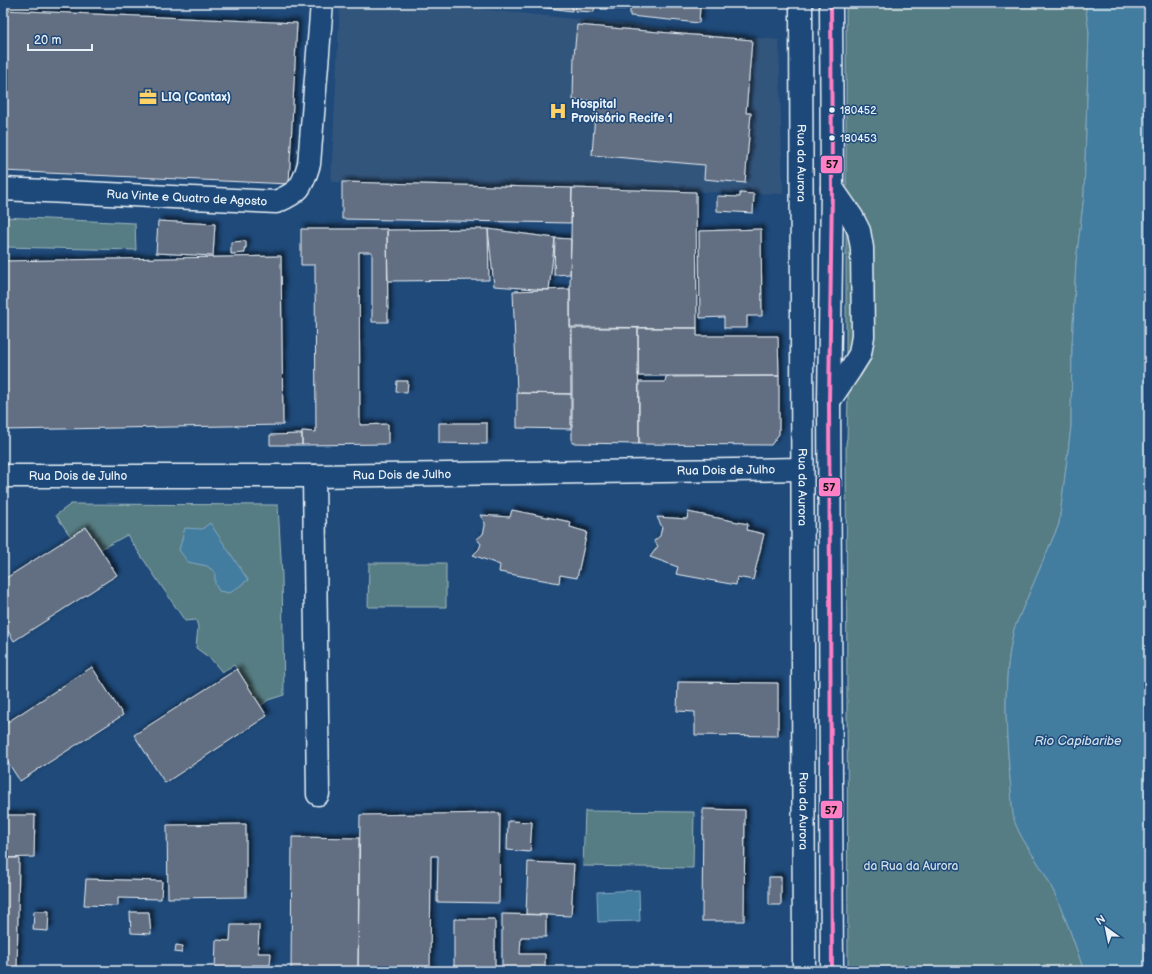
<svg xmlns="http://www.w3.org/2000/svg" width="1152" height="974" font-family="'Balsamiq Sans',sans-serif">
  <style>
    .built { fill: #33557c }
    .green { fill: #577d83; stroke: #a0b7be }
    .water { fill: #437b9f; stroke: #85aac3 }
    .building { fill: #626e81; stroke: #e8f1f8; filter: url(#shadow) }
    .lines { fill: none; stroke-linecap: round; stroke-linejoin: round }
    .minor-casing { stroke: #e8f1f8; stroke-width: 25 }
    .major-casing { stroke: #e8f1f8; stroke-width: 25 }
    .minor { stroke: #1f4a7a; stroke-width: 22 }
    .major { stroke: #1f4a7a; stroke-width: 22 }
    .bus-1-casing { stroke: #1f4a7a; stroke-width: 7 }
    .bus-1 { stroke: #ff80c5; stroke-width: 4 }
    .bus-dot { fill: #e8f1f8; stroke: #1f4a7a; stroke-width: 1.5 }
    .labels { text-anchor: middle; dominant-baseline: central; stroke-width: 3; stroke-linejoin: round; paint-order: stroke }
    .bus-label { font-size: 11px; fill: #e8f1f8; stroke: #1f4a7a; text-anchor: start }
    .poi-label { font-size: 12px; font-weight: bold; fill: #e8f1f8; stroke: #1f4a7a; text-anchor: start }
    .street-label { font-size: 12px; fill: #e8f1f8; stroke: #1f4a7a }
    .park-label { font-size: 12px; fill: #d2e0e6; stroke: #1f4a7a }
    .water-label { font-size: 13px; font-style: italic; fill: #cfdfeb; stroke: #1f4a7a }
    .line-badge { stroke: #1f4a7a; stroke-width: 1.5 }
    .pale-badge-label { font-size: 11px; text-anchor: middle; font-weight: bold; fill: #111 }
  </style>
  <defs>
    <filter id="shadow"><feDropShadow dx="3.5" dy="-3.5" stdDeviation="2" flood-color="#0009"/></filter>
  </defs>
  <rect width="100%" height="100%" fill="#1f4a7a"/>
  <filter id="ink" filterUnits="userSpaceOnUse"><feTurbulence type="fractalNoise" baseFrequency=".025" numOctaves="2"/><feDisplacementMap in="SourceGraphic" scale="8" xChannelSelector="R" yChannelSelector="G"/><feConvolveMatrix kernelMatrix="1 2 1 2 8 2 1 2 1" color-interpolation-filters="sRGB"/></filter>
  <g filter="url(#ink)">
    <!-- built -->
    <path class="built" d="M 340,3 L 420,3 L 779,40 L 783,194 L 331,182 Z"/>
    <!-- green -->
    <path class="green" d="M 846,3 L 1085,3 L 1089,32 L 1084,196 L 1076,262 L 1072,348 L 1071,427 L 1059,524 L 1014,629 C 1002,681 1006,736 1011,789 C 1012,799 1012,816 1016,825 C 1023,843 1039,862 1048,880 C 1063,909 1074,941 1084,971 L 848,971 L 846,443 L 847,438 L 848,396 L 846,371 Z
      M 3,217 L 135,223 L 136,250 L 3,247 Z
      M 71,504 L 278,505 L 282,576 L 284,695 L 268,700 L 261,706 L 234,665 L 222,672 L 211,659 L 196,648 L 198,627 L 196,620 L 185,621 L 127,535 L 101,549 L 86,527 L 71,537 L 56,515 Z
      M 369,563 L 446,563 L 446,607 L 368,607 Z
      M 585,811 L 694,812 L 693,868 L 583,866 Z"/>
    <!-- water -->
    <path class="water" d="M 1085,3 L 1149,3 L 1149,971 L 1084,971 C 1074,941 1063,909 1048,880 C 1039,862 1023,843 1016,825 C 1012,817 1012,799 1011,789 C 1006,736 1002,681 1014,629 L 1059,524 L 1071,427 L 1072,348 L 1076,262 L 1084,196 L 1089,32 Z
      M 210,523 L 248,580 L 230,593 L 219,591 L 215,584 L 215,572 L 207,566 L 188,562 L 179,550 L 185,528 L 202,529 Z
      M 639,890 L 640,921 L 598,922 L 597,892 Z"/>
    <!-- building -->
    <path class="building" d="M 509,3 L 573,3 L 572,11 Z
      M 576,3 L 595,3 L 594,12 L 575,11 Z
      M 601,3 L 626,3 L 626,9 L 601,9 Z
      M 630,3 L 676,3 L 700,6 L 699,23 L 630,16 Z
      M 3,10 L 297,23 L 289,184 L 3,171 Z
      M 577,25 L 752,40 L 746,113 L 751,113 L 745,183 L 704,179 L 705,165 L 592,155 L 596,101 L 573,100 L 574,56 Z
      M 342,182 L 572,188 L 571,223 L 342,219 Z
      M 572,188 L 696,192 L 697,328 L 570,327 L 570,289 Z
      M 740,193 L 754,194 L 753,213 L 717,211 L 717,196 L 740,197 Z
      M 158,221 L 215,224 L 213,256 L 156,253 Z
      M 301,229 L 387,229 L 388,322 L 372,322 L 372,252 L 359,252 L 360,425 L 388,424 L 388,444 L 302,445 L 302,431 L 316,432 L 315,265 L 301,265 Z
      M 488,229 L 489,280 L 388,281 L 387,230 Z
      M 488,229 L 555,238 L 549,290 L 494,286 Z
      M 761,229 L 762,316 L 747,316 L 747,328 L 724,328 L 724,317 L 700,318 L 699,231 Z
      M 555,238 L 571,239 L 570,274 L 554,275 Z
      M 246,241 L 246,248 L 244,248 L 245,253 L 231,254 L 231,242 Z
      M 281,256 L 283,425 L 3,430 L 3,261 Z
      M 570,289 L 571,394 L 517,393 L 513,291 Z
      M 572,328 L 638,328 L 639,444 L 572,443 Z
      M 638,328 L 697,328 L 697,336 L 778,336 L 779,376 L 638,376 Z
      M 779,376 L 779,434 L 771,445 L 639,444 L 639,382 L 665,382 L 666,377 Z
      M 397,381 L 408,381 L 407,393 L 396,392 Z
      M 517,393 L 571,394 L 571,429 L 517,428 Z
      M 439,423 L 487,423 L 487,444 L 439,443 Z
      M 302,434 L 302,445 L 270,445 L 270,435 Z
      M 512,510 L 571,522 L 570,527 L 587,532 L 577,578 L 560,575 L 559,583 L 499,572 L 500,565 L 473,555 L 479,549 L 481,544 L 477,539 L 483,534 L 485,526 L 485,523 L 480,515 L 510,517 Z
      M 688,512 L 748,524 L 747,530 L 764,534 L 753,580 L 737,577 L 736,585 L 676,574 L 678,567 L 650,557 L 658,546 L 654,541 L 660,536 L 662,527 L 657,517 L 687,519 Z
      M 86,527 L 117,575 L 14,641 L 3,623 L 3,580 Z
      M 92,667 L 123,715 L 20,781 L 3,755 L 3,725 Z
      M 237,669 L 267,716 L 165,783 L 134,735 Z
      M 678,682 L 778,683 L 778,736 L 695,735 L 695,712 L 677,711 Z
      M 703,809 L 745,810 L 744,921 L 702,921 Z
      M 500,813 L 499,903 L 437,902 L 438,856 L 431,856 L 430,971 L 358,971 L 360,815 Z
      M 3,815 L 35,815 L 34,857 L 3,858 Z
      M 508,821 L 532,822 L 530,852 L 507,850 Z
      M 246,824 L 246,897 L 168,898 L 167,825 Z
      M 292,837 L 359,838 L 358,971 L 291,971 Z
      M 3,858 L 19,858 L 17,971 L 3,971 Z
      M 528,862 L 574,864 L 571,916 L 526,914 Z
      M 769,877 L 781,877 L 781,905 L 769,905 Z
      M 86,879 L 162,881 L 161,899 L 118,898 L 118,906 L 84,905 Z
      M 34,911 L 49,911 L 48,931 L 33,930 Z
      M 130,912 L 149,912 L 151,934 L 131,933 Z
      M 502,914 L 546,915 L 546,937 L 521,937 L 520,954 L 545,954 L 545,971 L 502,971 Z
      M 454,919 L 495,919 L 495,971 L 454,971 Z
      M 231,925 L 259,925 L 258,953 L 271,953 L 270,965 L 251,965 L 251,971 L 215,971 L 216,940 L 230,941 Z
      M 176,945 L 183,946 L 181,953 L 175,952 Z"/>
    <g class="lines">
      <!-- minor casing -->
      <g class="minor-casing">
        <g id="minor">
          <path id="s1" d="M 3,189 L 276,202 C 299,192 302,188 309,164 L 322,3"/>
          <path d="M 829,401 L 850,370 L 860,354 L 863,336 L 862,248 L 859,231 L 852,217 L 832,188"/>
          <path id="s2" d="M 3,476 L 314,476 L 802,469"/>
          <path d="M 314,476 L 318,794"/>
        </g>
      </g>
      <!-- major casing -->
      <g class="major-casing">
        <g id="major">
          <path id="s3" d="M 801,3 L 804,971"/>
          <path d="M 831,3 L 832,188 L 829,401 L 832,971"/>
        </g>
      </g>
      <!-- minor -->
      <use href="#minor" class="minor"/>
      <!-- major -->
      <use href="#major" class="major"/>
      <!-- bus-1 casing -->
      <g class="bus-1-casing">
        <path id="bus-1" d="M 831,3 L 832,188 L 829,401 L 832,971"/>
      </g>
      <!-- bus-1 -->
      <use href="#bus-1" class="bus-1"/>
    </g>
  </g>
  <!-- icons -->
  <defs>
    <g id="office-bare" transform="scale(1.38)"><path d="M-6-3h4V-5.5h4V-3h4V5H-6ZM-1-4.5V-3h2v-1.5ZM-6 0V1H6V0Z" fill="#ffd166" stroke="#1f4a7a" stroke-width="2.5" paint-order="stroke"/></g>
    <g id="hospital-bare" transform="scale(1.38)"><path d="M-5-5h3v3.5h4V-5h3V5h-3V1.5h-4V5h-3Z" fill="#ffd166" stroke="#1f4a7a" stroke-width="2.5" paint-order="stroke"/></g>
  </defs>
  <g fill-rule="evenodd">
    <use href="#office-bare" x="148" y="97"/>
    <use href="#hospital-bare" x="558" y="111"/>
  </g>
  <!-- markers -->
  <g class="bus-dot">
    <circle cx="832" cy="110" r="3.5"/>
    <circle cx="832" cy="138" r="3.5"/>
  </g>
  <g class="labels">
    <!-- bus labels -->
    <g class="bus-label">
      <text x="840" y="110">180452</text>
      <text x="840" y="138">180453</text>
    </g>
    <!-- poi labels -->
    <g class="poi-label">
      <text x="161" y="97">LIQ (Contax)</text>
      <text x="571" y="104">Hospital<tspan x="571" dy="14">Provisório Recife 1</tspan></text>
    </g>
    <!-- street labels -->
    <g class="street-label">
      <text stroke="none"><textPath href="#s3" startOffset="160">Rua da Aurora</textPath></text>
      <text stroke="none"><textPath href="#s1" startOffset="184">Rua Vinte e Quatro de Agosto</textPath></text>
      <text stroke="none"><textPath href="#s2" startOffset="723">Rua Dois de Julho</textPath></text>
      <text stroke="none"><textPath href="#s2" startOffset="399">Rua Dois de Julho</textPath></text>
      <text stroke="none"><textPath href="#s2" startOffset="75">Rua Dois de Julho</textPath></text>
      <text stroke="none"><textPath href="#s3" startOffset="484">Rua da Aurora</textPath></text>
      <text stroke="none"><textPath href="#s3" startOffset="808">Rua da Aurora</textPath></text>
    </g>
    <!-- park labels -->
    <g class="park-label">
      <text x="911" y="866">da Rua da Aurora</text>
    </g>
    <!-- water labels -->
    <g class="water-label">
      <text x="1078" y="741">Rio Capibaribe</text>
    </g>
  </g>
  <g class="line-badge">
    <rect x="820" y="155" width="23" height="19" rx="4" fill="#ff80c5"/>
    <rect x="818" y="477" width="23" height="20" rx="4" fill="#ff80c5"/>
    <rect x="820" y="800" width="23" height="19" rx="4" fill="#ff80c5"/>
  </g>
  <g class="pale-badge-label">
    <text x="832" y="168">57</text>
    <text x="829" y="491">57</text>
    <text x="831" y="814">57</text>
  </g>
  <!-- margin -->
  <rect width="1152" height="974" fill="none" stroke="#1f4a7a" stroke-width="16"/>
  <rect x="8" y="8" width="1136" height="958" fill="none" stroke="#e8f1f8" stroke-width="1.5" filter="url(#ink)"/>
  <!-- north arrow -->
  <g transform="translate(1106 928) rotate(327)" stroke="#1f4a7a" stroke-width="3" paint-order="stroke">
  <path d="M0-3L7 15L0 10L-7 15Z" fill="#e8f1f8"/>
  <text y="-6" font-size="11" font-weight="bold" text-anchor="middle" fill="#e8f1f8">N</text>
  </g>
  <!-- scale -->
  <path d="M28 44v6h64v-6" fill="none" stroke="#e8f1f8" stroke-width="2"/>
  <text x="34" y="44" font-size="12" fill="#e8f1f8" stroke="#1f4a7a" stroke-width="3" paint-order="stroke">20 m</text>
</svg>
